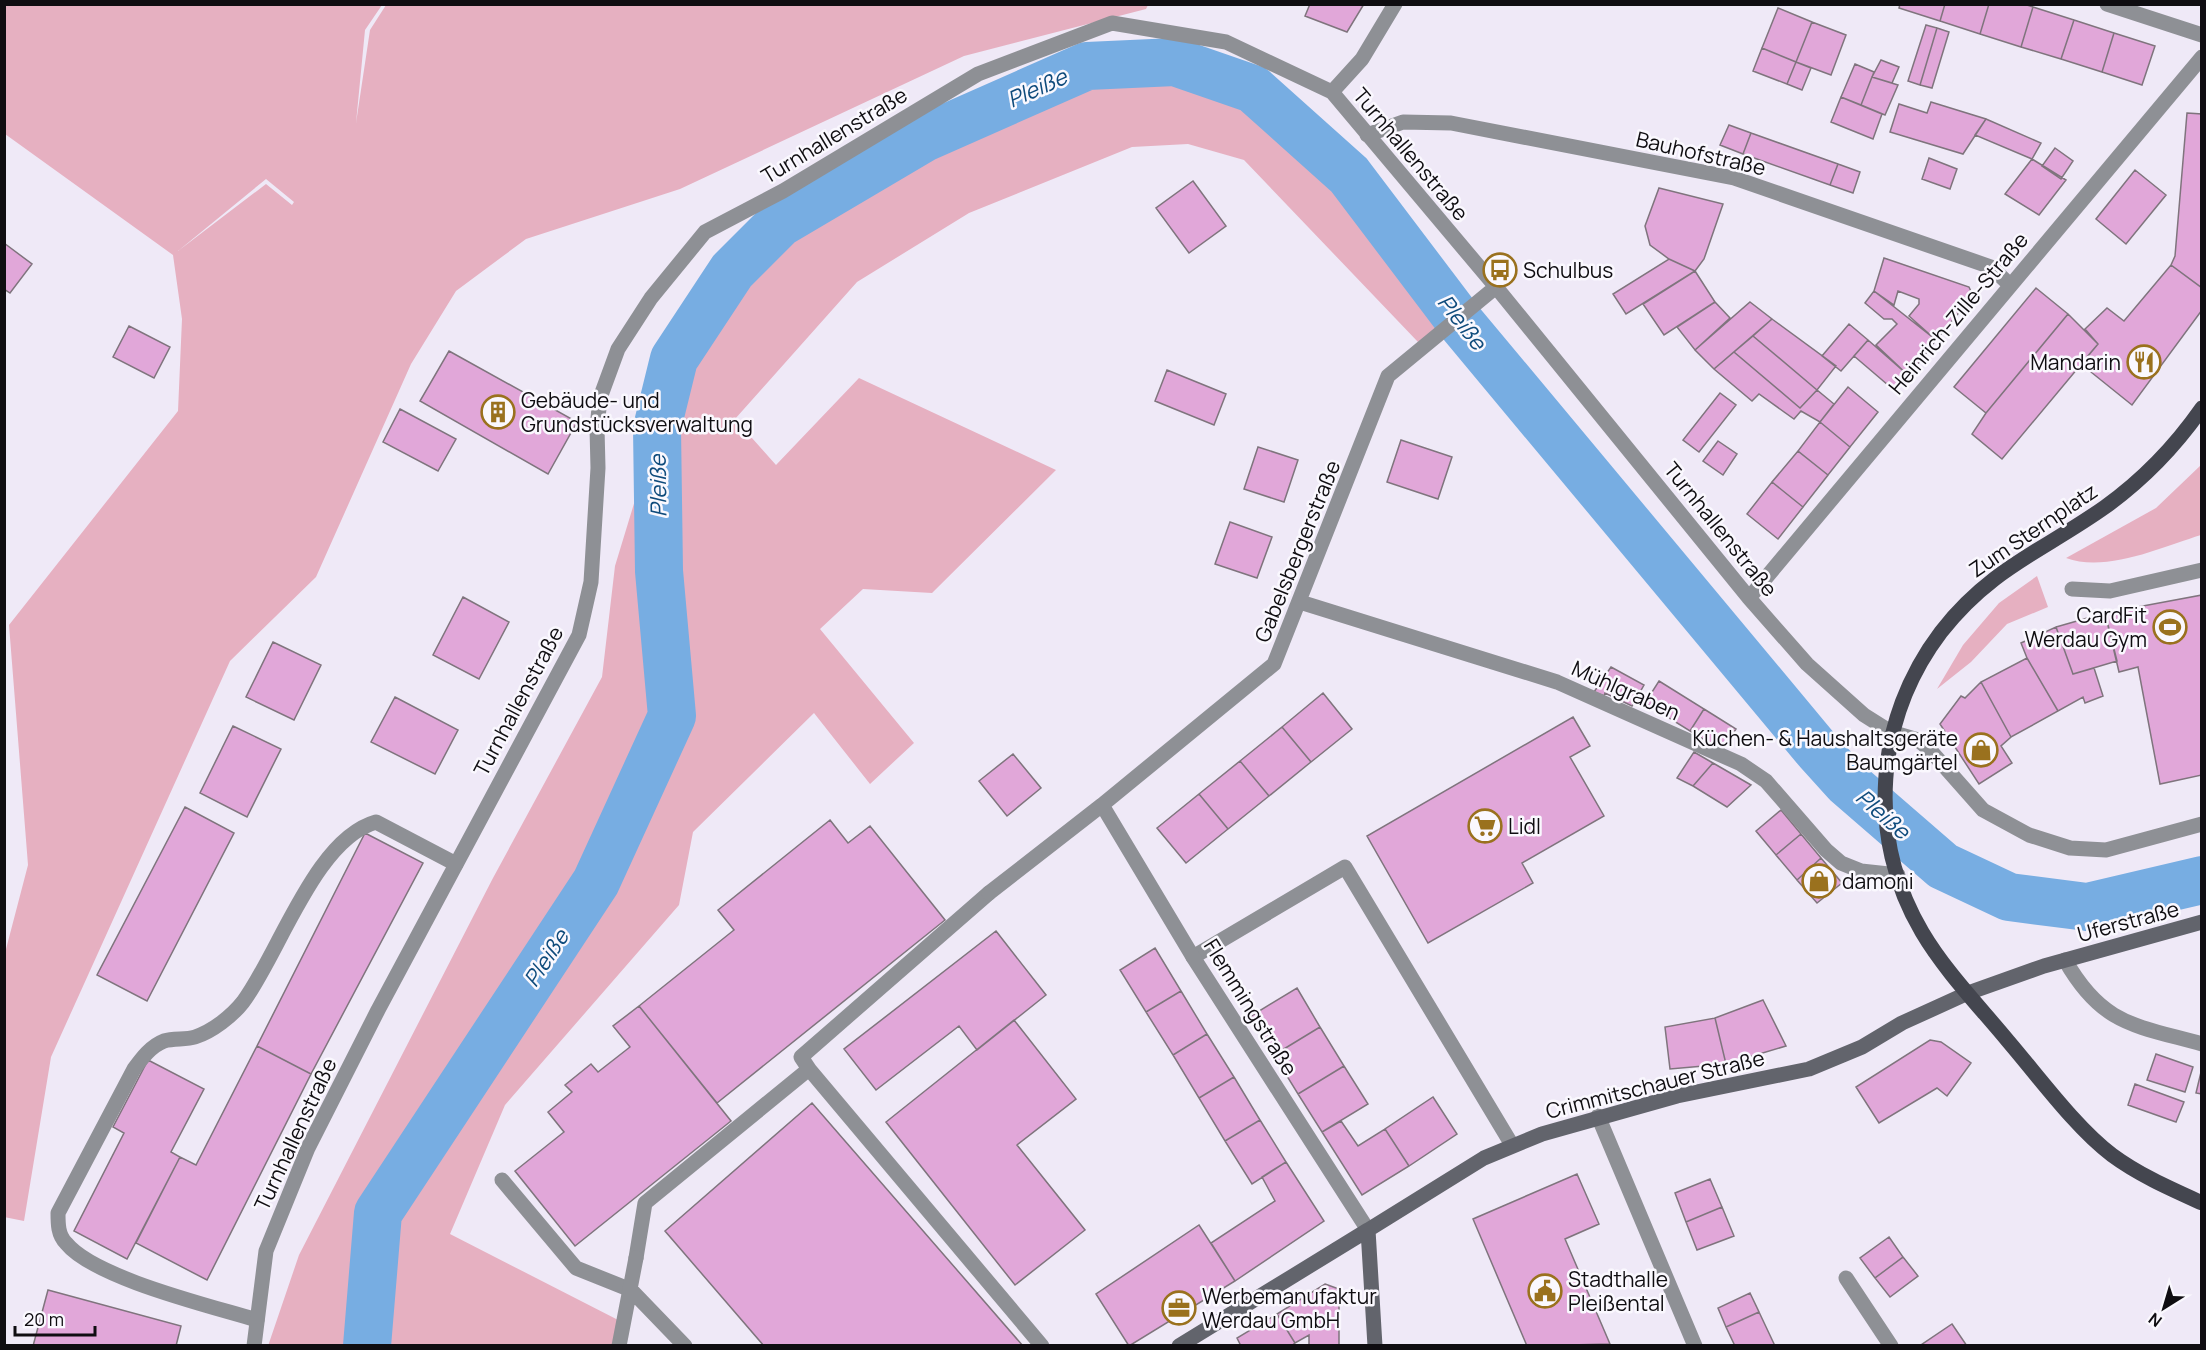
<svg xmlns="http://www.w3.org/2000/svg" width="2206" height="1350" font-family="Manrope,sans-serif">
  <style>
    .green { fill: #e6b0c1; fill-rule: evenodd }
    .lines { fill: none; stroke-linecap: round; stroke-linejoin: round }
    .river { stroke: #77ade2; stroke-width: 48 }
    .building { fill: #e1a7d9; stroke: #7f747d; stroke-width: 1.5 }
    .lane { stroke: #8e9095; stroke-width: 15 }
    .street { stroke: #8e9095; stroke-width: 15 }
    .secondary { stroke: #62646c; stroke-width: 15 }
    .primary { stroke: #44464f; stroke-width: 15 }
    .labels { text-anchor: middle; dominant-baseline: central; stroke-width: 5; stroke-linejoin: round; paint-order: stroke }
    .street-label { font-size: 21px; fill: #0f0d11; stroke: #faf8fe }
    .poi-label { font-size: 21px; fill: #0f0d11; stroke: #faf8fe; text-anchor: start }
    .water-label { font-size: 22px; font-style: italic; fill: #0f4b7c; stroke: #faf8fe }
  </style>
  <rect width="100%" height="100%" fill="#efe9f7"/>
  <!-- green -->
  <path class="green" d="M 5,5 L 382,5 L 365,30 L 356,123 L 370,30 L 386,5 L 1148,5 L 1146,9 L 964,56 L 680,189 L 526,239 L 456,291 L 411,364 L 316,577 L 230,661 L 51,1057 L 24,1221 L 4,1217 L 5,953 L 28,865 L 9,625 L 178,411 L 182,319 L 173,255 L 5,134 ZM 266,179 L 294,202 L 292,205 L 266,184 L 178,251 Z
    M 1175,62 L 1253,89 L 1349,175 L 1461,323 L 1418,342 L 1244,160 L 1188,144 L 1132,147 L 969,213 L 857,282 L 735,419 L 776,465 L 859,378 L 1056,470 L 932,593 L 863,589 L 820,629 L 914,743 L 870,784 L 814,713 L 693,832 L 679,905 L 505,1105 L 450,1234 L 624,1323 L 619,1345 L 268,1346 L 299,1255 L 493,878 L 602,677 L 615,566 L 657,428 L 674,359 L 732,271 L 780,223 L 924,138 L 1087,66 Z
    M 2201,465 L 2201,535 C 2162,547 2106,573 2066,558 L 2156,508 Z
    M 2037,576 L 2048,607 L 2007,624 L 1971,662 L 1937,689 L 1963,645 L 1999,603 Z"/>
  <g class="lines">
    <!-- river -->
    <path class="river" d="M 367,1346 L 378,1213 L 596,882 L 672,716 L 659,571 L 657,428 L 674,359 L 732,271 L 780,223 L 924,138 L 1087,66 L 1175,62 L 1253,89 L 1349,175 L 1461,323 L 1818,751 L 1846,782 L 1943,866 L 2009,897 L 2087,907 L 2202,880"/>
  </g>
  <!-- building -->
  <path class="building" d="M 1310,4 L 1364,4 L 1347,32 L 1305,16 Z
    M 1900,4 L 1945,4 L 1940,21 L 1899,8 Z
    M 1945,4 L 1989,4 L 1980,34 L 1940,21 Z
    M 1989,4 L 2024,4 L 2033,7 L 2021,47 L 1980,34 Z
    M 2033,7 L 2074,20 L 2061,59 L 2021,47 Z
    M 1778,8 L 1812,22 L 1796,62 L 1762,48 Z
    M 2074,20 L 2114,33 L 2102,72 L 2061,59 Z
    M 1812,22 L 1846,35 L 1831,75 L 1796,62 Z
    M 1926,25 L 1937,28 L 1920,85 L 1908,81 Z
    M 1937,28 L 1949,32 L 1932,88 L 1920,85 Z
    M 2114,33 L 2155,46 L 2142,85 L 2102,72 Z
    M 1762,48 L 1796,62 L 1787,84 L 1753,71 Z
    M 1881,60 L 1899,67 L 1892,83 L 1872,77 Z
    M 1796,62 L 1811,68 L 1802,90 L 1787,84 Z
    M 1855,64 L 1874,72 L 1861,105 L 1841,97 Z
    M 1872,77 L 1898,85 L 1885,115 L 1861,105 Z
    M 1841,97 L 1882,114 L 1873,139 L 1831,122 Z
    M 1931,102 L 1986,119 L 1963,154 L 1890,132 L 1899,104 L 1927,113 Z
    M 2187,113 L 2202,114 L 2202,288 L 2171,265 L 2175,256 Z
    M 1986,119 L 2041,143 L 2032,159 L 1975,135 Z
    M 1729,125 L 1751,133 L 1743,154 L 1720,145 Z
    M 1751,133 L 1838,164 L 1830,185 L 1743,154 Z
    M 2055,148 L 2073,161 L 2061,179 L 2042,166 Z
    M 1929,158 L 1957,169 L 1950,189 L 1922,179 Z
    M 2032,159 L 2066,180 L 2039,215 L 2005,194 Z
    M 1838,164 L 1860,172 L 1853,193 L 1830,185 Z
    M 2135,170 L 2166,195 L 2126,244 L 2096,219 Z
    M 1193,181 L 1226,226 L 1189,253 L 1156,208 Z
    M 1659,188 L 1723,204 L 1704,259 L 1695,271 L 1669,259 L 1650,245 L 1645,226 Z
    M 4,243 L 32,264 L 10,293 L 4,289 Z
    M 1884,258 L 1969,287 L 1973,296 L 1936,340 L 1909,316 L 1919,304 L 1919,299 L 1898,291 L 1894,305 L 1874,291 Z
    M 1669,259 L 1695,271 L 1626,314 L 1613,294 Z
    M 2171,265 L 2202,288 L 2202,310 L 2132,405 L 2081,364 L 2098,344 L 2085,329 L 2107,308 L 2124,321 Z
    M 1695,271 L 1715,302 L 1664,335 L 1643,304 Z
    M 2036,288 L 2068,314 L 1986,413 L 1954,387 Z
    M 1874,291 L 1936,340 L 1909,376 L 1876,345 L 1897,324 L 1892,319 L 1884,319 L 1865,303 Z
    M 1715,302 L 1730,318 L 1695,350 L 1677,327 Z
    M 1750,302 L 1772,319 L 1714,369 L 1695,350 Z
    M 2068,314 L 2098,344 L 2002,459 L 1972,434 L 1986,413 Z
    M 1772,319 L 1836,366 L 1817,390 L 1753,336 Z
    M 1849,324 L 1868,340 L 1841,371 L 1822,356 Z
    M 129,326 L 170,347 L 154,378 L 113,357 Z
    M 1753,336 L 1817,390 L 1800,408 L 1734,352 Z
    M 1868,340 L 1909,376 L 1895,391 L 1854,356 Z
    M 449,351 L 577,422 L 548,474 L 420,401 Z
    M 1734,352 L 1800,408 L 1817,390 L 1834,404 L 1820,422 L 1801,411 L 1794,419 L 1759,394 L 1752,401 L 1714,369 Z
    M 1167,370 L 1226,394 L 1214,425 L 1155,401 Z
    M 1848,387 L 1878,412 L 1850,447 L 1820,422 Z
    M 1720,393 L 1736,405 L 1699,452 L 1683,440 Z
    M 400,409 L 456,439 L 438,471 L 383,442 Z
    M 1820,422 L 1850,447 L 1828,475 L 1798,451 Z
    M 1401,440 L 1452,457 L 1438,499 L 1387,482 Z
    M 1718,441 L 1737,454 L 1723,475 L 1703,461 Z
    M 1258,447 L 1298,460 L 1284,502 L 1244,489 Z
    M 1798,451 L 1828,475 L 1803,507 L 1772,482 Z
    M 1772,482 L 1803,507 L 1778,539 L 1747,514 Z
    M 1230,522 L 1272,537 L 1257,578 L 1215,564 Z
    M 2202,595 L 2202,775 L 2160,784 L 2138,667 L 2119,672 L 2105,613 Z
    M 463,597 L 509,622 L 479,679 L 433,655 Z
    M 2105,613 L 2117,661 L 2073,674 L 2056,627 Z
    M 2056,627 L 2073,674 L 2094,668 L 2103,696 L 2085,703 L 2083,697 L 2058,711 L 2027,658 L 2021,643 Z
    M 273,642 L 321,665 L 294,720 L 246,697 Z
    M 2027,658 L 2058,711 L 2011,737 L 1981,682 Z
    M 1611,667 L 1644,685 L 1632,706 L 1605,693 L 1604,696 L 1594,692 Z
    M 1659,681 L 1704,709 L 1690,731 L 1645,703 Z
    M 1981,682 L 2011,737 L 2001,746 L 2012,763 L 1979,784 L 1940,724 L 1961,696 L 1965,698 Z
    M 1323,693 L 1352,729 L 1311,762 L 1282,727 Z
    M 395,697 L 458,730 L 435,774 L 371,742 Z
    M 1704,709 L 1736,729 L 1722,751 L 1690,731 Z
    M 1573,717 L 1590,746 L 1570,757 L 1604,816 L 1522,863 L 1533,883 L 1428,943 L 1367,836 Z
    M 233,726 L 281,749 L 247,817 L 200,793 Z
    M 1282,727 L 1311,762 L 1269,796 L 1240,761 Z
    M 1694,752 L 1713,763 L 1693,786 L 1677,778 Z
    M 1013,754 L 1041,788 L 1007,816 L 979,781 Z
    M 1240,761 L 1269,796 L 1228,829 L 1199,794 Z
    M 1713,763 L 1751,785 L 1727,807 L 1693,786 Z
    M 1199,794 L 1228,829 L 1186,863 L 1157,828 Z
    M 185,807 L 234,833 L 147,1001 L 97,975 Z
    M 1781,810 L 1801,834 L 1776,855 L 1756,831 Z
    M 830,820 L 848,843 L 870,826 L 945,920 L 717,1103 L 639,1006 L 734,930 L 718,910 Z
    M 365,833 L 423,863 L 311,1074 L 257,1046 Z
    M 1801,834 L 1821,858 L 1797,880 L 1776,855 Z
    M 1821,858 L 1842,883 L 1817,903 L 1797,880 Z
    M 996,931 L 1046,995 L 977,1050 L 959,1026 L 876,1090 L 844,1049 Z
    M 1155,948 L 1181,991 L 1146,1012 L 1120,970 Z
    M 1297,988 L 1320,1027 L 1274,1055 L 1251,1016 Z
    M 1181,991 L 1207,1034 L 1173,1055 L 1146,1012 Z
    M 1763,1000 L 1786,1046 L 1726,1064 L 1715,1018 Z
    M 639,1006 L 731,1121 L 575,1246 L 515,1171 L 564,1132 L 548,1112 L 572,1092 L 565,1085 L 591,1064 L 598,1072 L 630,1047 L 613,1026 Z
    M 1715,1018 L 1726,1064 L 1670,1069 L 1665,1027 Z
    M 1014,1020 L 1076,1099 L 1017,1145 L 1085,1230 L 1015,1285 L 886,1122 Z
    M 1320,1027 L 1344,1066 L 1298,1094 L 1274,1055 Z
    M 1207,1034 L 1234,1077 L 1199,1098 L 1173,1055 Z
    M 1930,1040 L 1941,1042 L 1971,1063 L 1947,1096 L 1937,1088 L 1879,1123 L 1856,1087 Z
    M 257,1046 L 311,1074 L 207,1280 L 136,1243 L 180,1157 L 196,1165 Z
    M 2156,1054 L 2193,1067 L 2185,1092 L 2147,1080 Z
    M 148,1060 L 204,1089 L 171,1152 L 180,1157 L 127,1259 L 74,1231 L 124,1133 L 113,1127 Z
    M 1344,1066 L 1368,1104 L 1322,1132 L 1298,1094 Z
    M 2202,1068 L 2202,1094 L 2196,1093 Z
    M 1234,1077 L 1260,1120 L 1225,1141 L 1199,1098 Z
    M 2135,1084 L 2184,1102 L 2176,1122 L 2128,1105 Z
    M 1433,1097 L 1457,1134 L 1409,1166 L 1385,1129 Z
    M 812,1103 L 1023,1346 L 764,1346 L 665,1231 Z
    M 1260,1120 L 1286,1162 L 1252,1184 L 1225,1141 Z
    M 1341,1121 L 1358,1146 L 1385,1129 L 1409,1166 L 1362,1195 L 1322,1132 Z
    M 1286,1162 L 1324,1221 L 1235,1281 L 1211,1243 L 1275,1201 L 1262,1177 Z
    M 1577,1174 L 1599,1224 L 1565,1239 L 1610,1344 L 1527,1346 L 1473,1219 Z
    M 1710,1179 L 1722,1207 L 1686,1222 L 1675,1193 Z
    M 1722,1207 L 1734,1236 L 1697,1250 L 1686,1222 Z
    M 1199,1225 L 1235,1281 L 1129,1346 L 1096,1294 Z
    M 1889,1237 L 1903,1257 L 1875,1278 L 1860,1258 Z
    M 1903,1257 L 1918,1276 L 1890,1297 L 1875,1278 Z
    M 1325,1284 L 1339,1289 L 1339,1346 L 1309,1346 L 1309,1335 L 1295,1343 L 1277,1314 Z
    M 48,1290 L 181,1326 L 176,1346 L 33,1346 Z
    M 1750,1293 L 1759,1312 L 1726,1327 L 1718,1308 Z
    M 1759,1312 L 1775,1346 L 1735,1346 L 1726,1327 Z
    M 1277,1314 L 1295,1343 L 1291,1346 L 1241,1346 L 1237,1338 Z
    M 1952,1324 L 1967,1346 L 1921,1346 L 1921,1345 Z"/>
  <g class="lines">
    <!-- lane -->
    <path class="lane" d="M 1193,957 L 1345,867 L 1512,1145
      M 809,1069 L 1042,1346
      M 502,1180 L 576,1268 L 631,1290
      M 636,1258 L 645,1203 L 809,1069 L 801,1057 L 989,893
      M 1846,1278 L 1891,1346
      M 257,1320 C 211,1306 94,1278 66,1243 C 58,1235 58,1224 58,1213 L 134,1069 C 142,1058 151,1046 164,1041 C 174,1038 186,1040 195,1037 C 213,1031 232,1016 243,1002 C 279,954 315,839 376,822 L 456,864"/>
    <!-- street -->
    <path class="street" d="M 2107,4 L 2202,35
      M 1332,92 L 1362,59 L 1395,4
      M 1367,135 L 1403,122 L 1451,123 L 1734,178 L 1991,267 L 2010,285
      M 2072,589 L 2110,591 L 2202,570
      M 1749,598 L 2202,57
      M 1300,602 L 1557,682 L 1741,764 L 1766,781 L 1826,850 L 1841,863 L 1861,871 L 1898,875
      M 1102,805 L 1193,957 L 1368,1230
      M 989,893 L 1102,805 L 1274,664 L 1388,376 L 1496,287
      M 2065,960 C 2102,1025 2134,1025 2202,1044
      M 1598,1116 L 1695,1346
      M 631,1290 L 685,1346
      M 254,1346 L 266,1251 L 308,1148 L 378,1010 L 579,635 L 591,582 L 598,468 L 597,428 L 600,398 L 618,349 L 651,298 L 705,232 L 783,191 L 978,74 L 1112,23 L 1226,42 L 1332,92 L 1496,287 L 1749,598 L 1807,664 L 1864,715 L 1891,732 L 1918,740 L 1929,749 L 1983,810 L 2029,835 L 2070,848 L 2106,850 L 2202,824
      M 619,1346 L 636,1258"/>
    <!-- secondary -->
    <path class="secondary" d="M 1179,1346 L 1368,1230
      M 1375,1346 L 1368,1230 L 1484,1158 L 1542,1134 L 1677,1096 L 1809,1069 L 1862,1047 L 1902,1023 L 1968,993 L 2044,966 L 2202,922"/>
    <!-- primary -->
    <path class="primary" d="M 2202,408 C 2174,448 2144,479 2105,507 C 2043,551 1991,568 1941,632 C 1875,719 1866,837 1922,932 C 1945,971 1979,1006 2008,1041 C 2038,1076 2076,1128 2112,1155 C 2139,1175 2171,1189 2202,1203"/>
  </g>
  <!-- icons -->
  <defs>
    <g id="bus-ring" transform="scale(1.725)"><circle r="9.5" fill="#faf8fe" stroke="#9a711e" stroke-width="1.5"/><path d="M-5-6H5V4H4V6H2V4H-2V6H-4V4H-5ZM-3.5-4V0h7V-4ZM-3.5 1.2v1.5H-2V1.2ZM2 1.2v1.5H3.5V1.2Z" fill="#9a711e"/></g>
    <g id="restaurant-ring" transform="scale(1.725)"><circle r="9.5" fill="#faf8fe" stroke="#9a711e" stroke-width="1.5"/><path d="M-5-6h1v4h1v-4h1v4h1v-4h1v5L-1.5 .5V6h-2V.5L-5-1ZM5-6V6H3V1.5H1.5Q1.5-4 5-6Z" fill="#9a711e"/></g>
    <g id="building-ring" transform="scale(1.725)"><circle r="9.5" fill="#faf8fe" stroke="#9a711e" stroke-width="1.5"/><path d="M-4-6H4V6H1V3H-1V6H-4ZM-2.5-4.3h1.7v1.8h-1.7ZM.8-4.3h1.7v1.8H.8ZM-2.5-1h1.7V.8h-1.7ZM.8-1h1.7V.8H.8Z" fill="#9a711e"/></g>
    <g id="stadium-ring" transform="scale(1.725)"><circle r="9.5" fill="#faf8fe" stroke="#9a711e" stroke-width="1.5"/><path d="M0-5a6.5 5 0 1 0 0 10a6.5 5 0 1 0 0-10ZM-3.5-1.8h7v3.6h-7Z" fill="#9a711e"/></g>
    <g id="shop-ring" transform="scale(1.725)"><circle r="9.5" fill="#faf8fe" stroke="#9a711e" stroke-width="1.5"/><path d="M-5-2.5h2.3a2.7 3.5 0 0 1 5.4 0H5L5.5 6h-11ZM-1.5-2.5h3a1.5 2.3 0 0 0-3 0Z" fill="#9a711e"/></g>
    <g id="supermarket-ring" transform="scale(1.725)"><circle r="9.5" fill="#faf8fe" stroke="#9a711e" stroke-width="1.5"/><path d="M-6-5.5h2.5l.6 2H6L4.5 2H-2.5L-4.4-4H-6ZM-1.5 3.2a1.3 1.3 0 1 0 .1 0ZM3 3.2a1.3 1.3 0 1 0 .1 0Z" fill="#9a711e"/></g>
    <g id="civic-ring" transform="scale(1.725)"><circle r="9.5" fill="#faf8fe" stroke="#9a711e" stroke-width="1.5"/><path d="M-.6-6.5H3V-4.5H.6V-3L4-1V1h2V6H-6V1h2V-1L-.6-3ZM-1.2 2.5V6h2.4V2.5Z" fill="#9a711e"/></g>
    <g id="office-ring" transform="scale(1.725)"><circle r="9.5" fill="#faf8fe" stroke="#9a711e" stroke-width="1.5"/><path d="M-6-3h4V-5.5h4V-3h4V5H-6ZM-1-4.5V-3h2v-1.5ZM-6 0V1H6V0Z" fill="#9a711e"/></g>
  </defs>
  <g fill-rule="evenodd">
    <use href="#bus-ring" x="1500" y="270"/>
    <use href="#restaurant-ring" x="2144" y="362"/>
    <use href="#building-ring" x="498" y="412"/>
    <use href="#stadium-ring" x="2170" y="627"/>
    <use href="#shop-ring" x="1981" y="750"/>
    <use href="#supermarket-ring" x="1485" y="826"/>
    <use href="#shop-ring" x="1819" y="881"/>
    <use href="#civic-ring" x="1545" y="1291"/>
    <use href="#office-ring" x="1179" y="1308"/>
  </g>
  <g class="labels">
    <!-- street labels -->
    <g class="street-label">
      <text transform="translate(834 135) rotate(-31)">Turnhallenstraße</text>
      <text transform="translate(1701 153) rotate(13)">Bauhofstraße</text>
      <text transform="translate(1411 154) rotate(50)">Turnhallenstraße</text>
      <text transform="translate(1958 313) rotate(-50)">Heinrich-Zille-Straße</text>
      <text transform="translate(1721 529) rotate(51)">Turnhallenstraße</text>
      <text transform="translate(2033 530) rotate(-34)">Zum Sternplatz</text>
      <text transform="translate(1297 551) rotate(-68)">Gabelsbergerstraße</text>
      <text transform="translate(1626 690) rotate(24)">Mühlgraben</text>
      <text transform="translate(518 701) rotate(-62)">Turnhallenstraße</text>
      <text transform="translate(2128 921) rotate(-15)">Uferstraße</text>
      <text transform="translate(1251 1007) rotate(58)">Flemmingstraße</text>
      <text transform="translate(1655 1084) rotate(-14)">Crimmitschauer Straße</text>
      <text transform="translate(295 1134) rotate(-65)">Turnhallenstraße</text>
    </g>
    <!-- poi labels -->
    <g class="poi-label">
      <text x="1523" y="270">Schulbus</text>
      <text x="2121" y="362" text-anchor="end">Mandarin</text>
      <text x="521" y="400">Gebäude- und<tspan x="521" dy="24">Grundstücksverwaltung</tspan></text>
      <text x="2147" y="615" text-anchor="end">CardFit<tspan x="2147" dy="24">Werdau Gym</tspan></text>
      <text x="1958" y="738" text-anchor="end">Küchen- &amp; Haushaltsgeräte<tspan x="1958" dy="24">Baumgärtel</tspan></text>
      <text x="1508" y="826">Lidl</text>
      <text x="1842" y="881">damoni</text>
      <text x="1568" y="1279">Stadthalle<tspan x="1568" dy="24">Pleißental</tspan></text>
      <text x="1202" y="1296">Werbemanufaktur<tspan x="1202" dy="24">Werdau GmbH</tspan></text>
    </g>
    <!-- water labels -->
    <g class="water-label">
      <text transform="translate(1037 88) rotate(-24)">Pleiße</text>
      <text transform="translate(1462 322) rotate(52)">Pleiße</text>
      <text transform="translate(658 486) rotate(-91)">Pleiße</text>
      <text transform="translate(1883 814) rotate(41)">Pleiße</text>
      <text transform="translate(546 958) rotate(-57)">Pleiße</text>
    </g>
  </g>
  <!-- border -->
  <rect width="2206" height="1350" fill="none" stroke="#0f0d11" stroke-width="12"/>
  <!-- north arrow -->
  <g transform="translate(2164 1308) rotate(217)" stroke="#faf8fe" stroke-width="4.5" paint-order="stroke">
  <path d="M0-4.5L10 22L0 15L-10 22Z" fill="#0f0d11"/>
  <text y="-9" font-size="16" font-weight="bold" text-anchor="middle" fill="#0f0d11">N</text>
  </g>
  <!-- scale -->
  <path d="M15 1326v9h80v-9" fill="none" stroke="#0f0d11" stroke-width="3"/>
  <text x="24" y="1326" font-size="18" fill="#0f0d11" stroke="#faf8fe" stroke-width="4.5" paint-order="stroke">20 m</text>
</svg>
